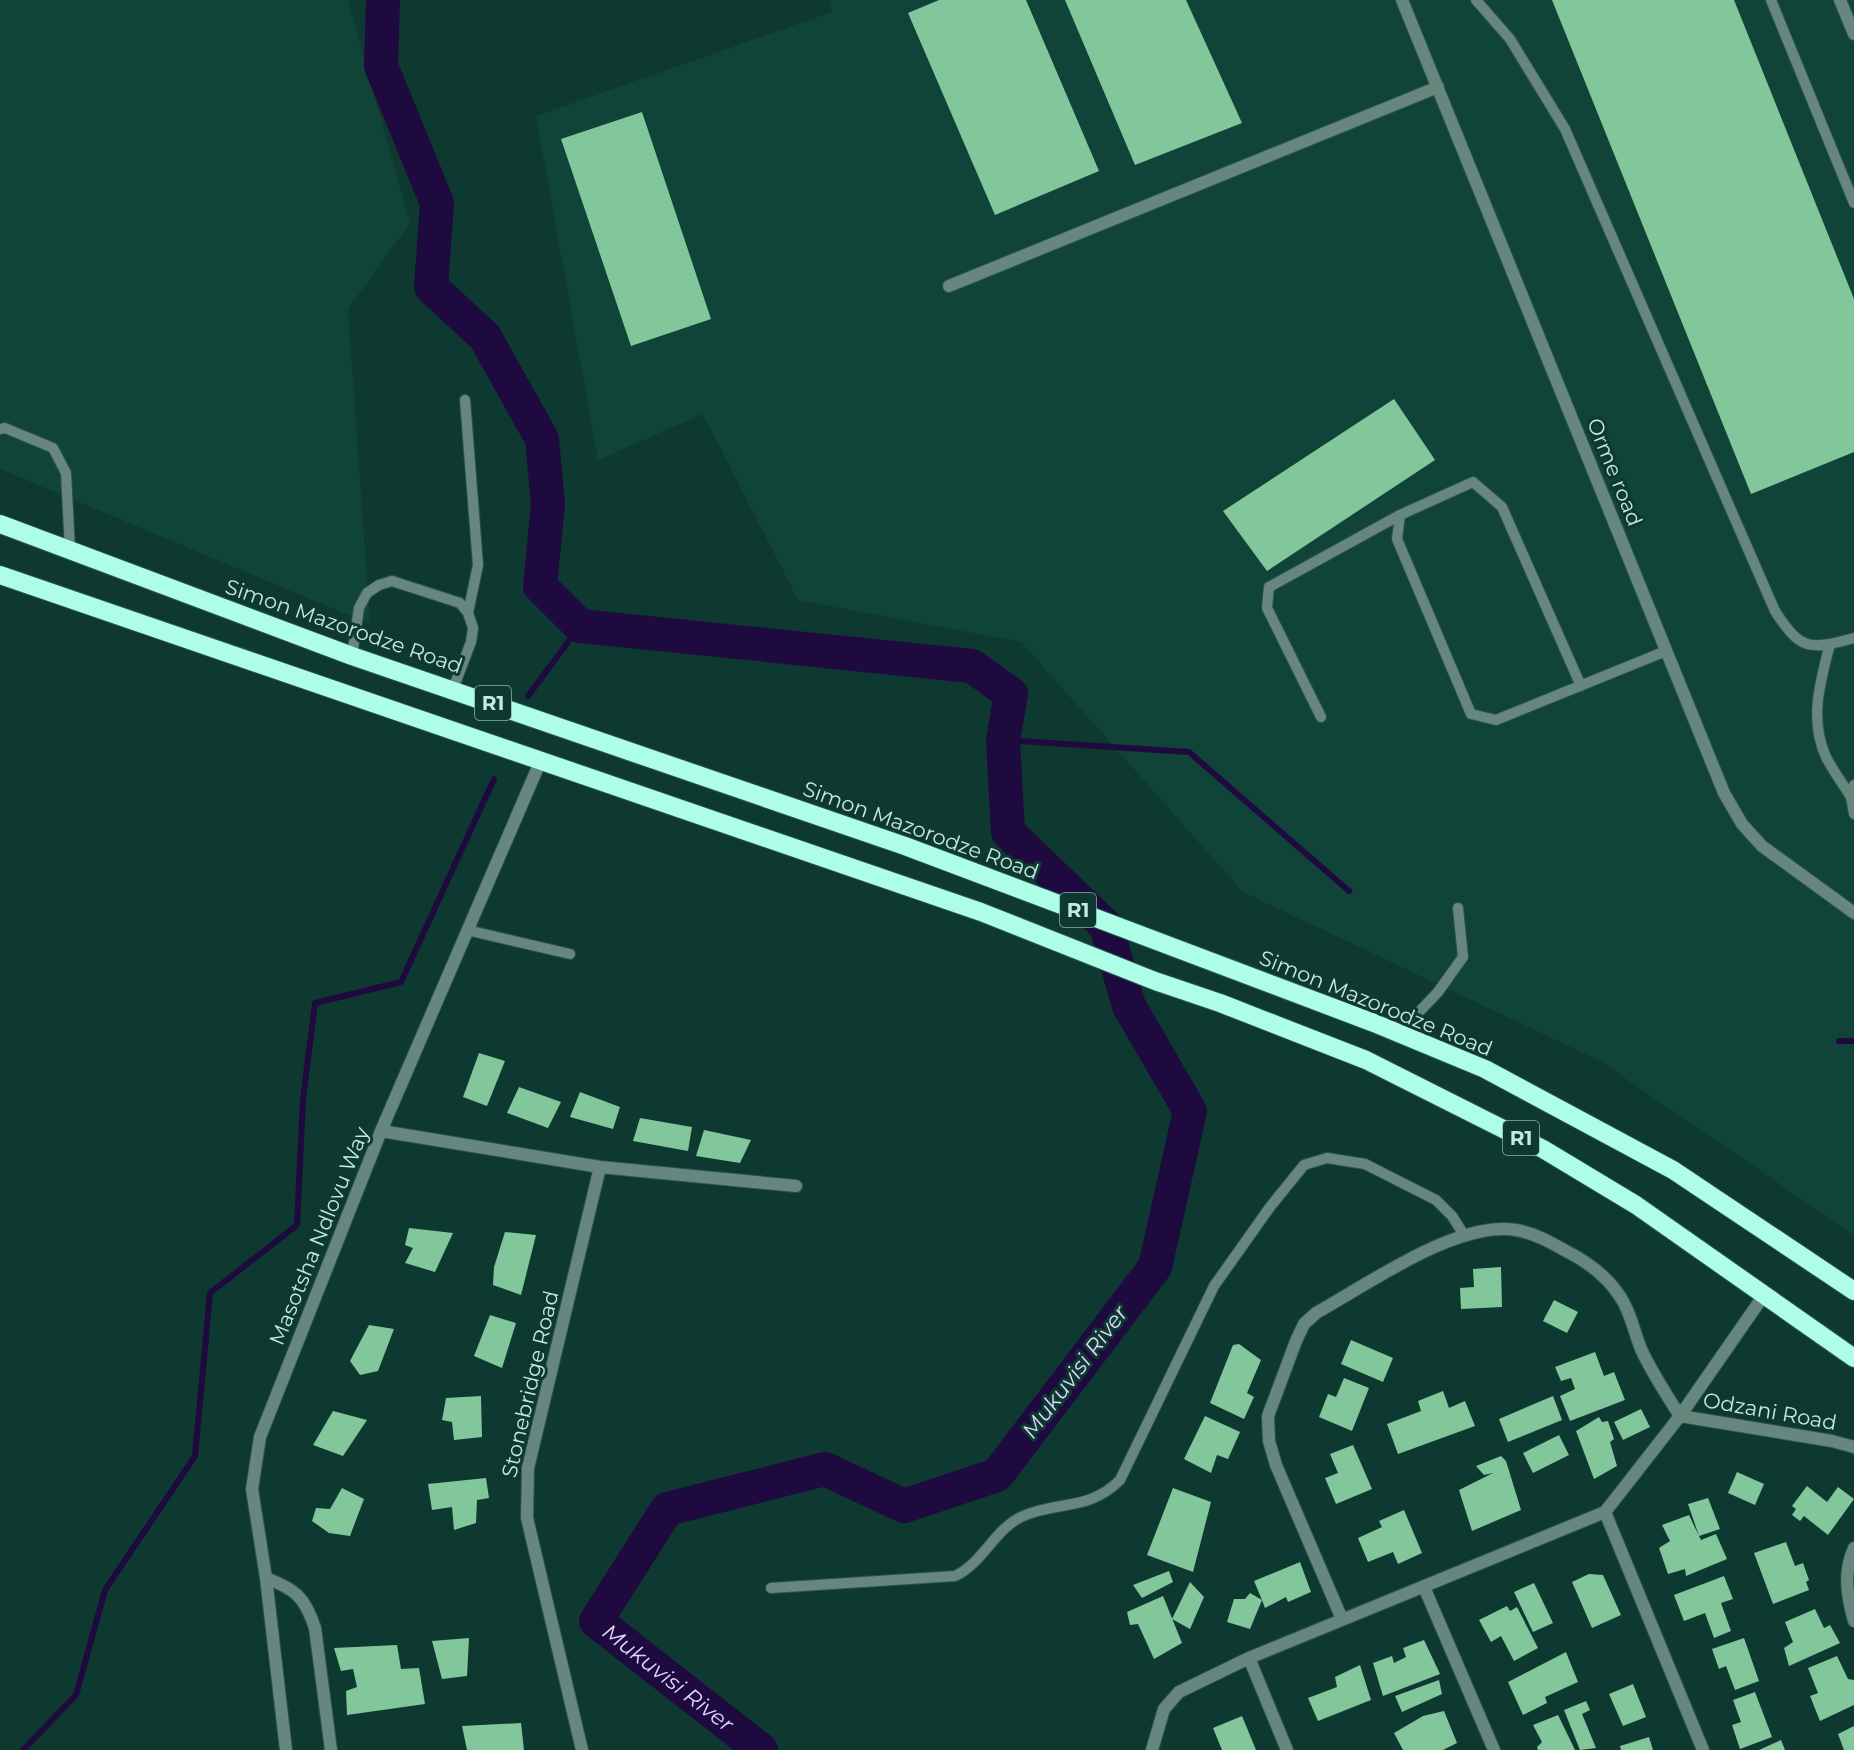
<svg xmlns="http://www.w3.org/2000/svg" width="1854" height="1750" font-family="Montserrat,sans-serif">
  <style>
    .built { fill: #114439 }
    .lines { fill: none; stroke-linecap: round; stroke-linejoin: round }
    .stream { stroke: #1f0a3f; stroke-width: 6 }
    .river { stroke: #1f0a3f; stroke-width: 34 }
    .building { fill: #82c79c }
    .lane-casing { stroke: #2b554c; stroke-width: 12 }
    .street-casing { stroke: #2b554c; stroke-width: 14 }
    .highway-casing { stroke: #2b554c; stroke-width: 20 }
    .lane { stroke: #67867d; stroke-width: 10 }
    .street { stroke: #67867d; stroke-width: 12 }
    .highway { stroke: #adfde7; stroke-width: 18 }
    .labels { text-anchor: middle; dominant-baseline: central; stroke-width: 6; stroke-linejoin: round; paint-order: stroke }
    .shield { fill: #0e3930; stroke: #8db4aa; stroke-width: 1.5 }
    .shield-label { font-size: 20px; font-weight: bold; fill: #c4e9de }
    .street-label { font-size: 21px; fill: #c4e9de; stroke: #0e3930 }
    .water-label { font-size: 22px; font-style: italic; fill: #dfd7fb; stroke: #0e3930 }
  </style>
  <rect width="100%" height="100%" fill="#0e3930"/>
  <!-- built -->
  <path class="built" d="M 0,0 L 348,0 L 410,223 L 348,309 L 370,624 L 0,469 Z
    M 830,0 L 1854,0 L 1854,1235 L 1600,1061 L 1243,892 L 1021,642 L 798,600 L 703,414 L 598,460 L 536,116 L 832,12 Z"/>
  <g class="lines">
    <!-- stream -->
    <path class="stream" d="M 528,696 L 580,626
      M 1003,740 L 1189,752 L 1349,891
      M 1839,1041 L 1854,1041
      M 23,1750 L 76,1695 L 105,1590 L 195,1456 L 210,1293 L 297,1225 L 303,1099 L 315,1003 L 401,982 L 494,779"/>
    <!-- river -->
    <path class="river" id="s1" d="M 383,0 L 381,66 L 437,203 L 431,287 L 485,337 L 542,439 L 548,504 L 540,586 L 580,626 L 972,666 L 1011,694 L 1003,740 L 1008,832 L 1106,926 L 1129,1006 L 1190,1111 L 1155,1267 L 997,1475 L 904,1506 L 825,1469 L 667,1509 L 596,1621 L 761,1750"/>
  </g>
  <!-- building -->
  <path class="building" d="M 939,0 L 1026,0 L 1099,171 L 995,215 L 908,13 Z
    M 1065,0 L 1186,0 L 1242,123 L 1135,165 Z
    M 1552,0 L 1734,0 L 1854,299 L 1854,452 L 1751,494 Z
    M 642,112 L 711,319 L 631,346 L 561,139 Z
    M 1394,399 L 1435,460 L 1267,571 L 1223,511 Z
    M 479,1053 L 505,1061 L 487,1106 L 463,1097 Z
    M 519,1087 L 561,1102 L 548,1128 L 507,1113 Z
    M 580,1092 L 620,1107 L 613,1129 L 570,1117 Z
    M 640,1118 L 692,1127 L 688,1151 L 633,1141 Z
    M 704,1130 L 751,1140 L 740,1163 L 696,1156 Z
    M 409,1228 L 453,1233 L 435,1272 L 405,1263 L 413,1248 L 405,1245 Z
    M 505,1232 L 536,1235 L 521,1295 L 493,1285 L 494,1267 Z
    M 1501,1267 L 1502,1307 L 1461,1309 L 1460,1288 L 1474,1287 L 1473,1269 Z
    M 1554,1300 L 1578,1312 L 1567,1333 L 1543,1321 Z
    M 490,1315 L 516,1323 L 502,1368 L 474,1356 Z
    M 369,1325 L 394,1329 L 378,1371 L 360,1375 L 350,1361 Z
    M 1351,1340 L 1393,1358 L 1383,1382 L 1341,1364 Z
    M 1239,1344 L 1261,1360 L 1247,1393 L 1254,1397 L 1244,1419 L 1210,1403 L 1233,1345 Z
    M 1595,1352 L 1604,1376 L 1614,1372 L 1625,1400 L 1570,1421 L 1560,1396 L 1575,1389 L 1571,1378 L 1561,1381 L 1555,1367 Z
    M 1344,1378 L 1369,1388 L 1352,1431 L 1319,1417 L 1328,1394 L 1336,1397 Z
    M 1443,1391 L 1449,1408 L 1465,1401 L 1475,1426 L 1398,1454 L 1387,1424 L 1421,1411 L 1418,1401 Z
    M 481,1396 L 482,1437 L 454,1440 L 452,1422 L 442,1420 L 446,1398 Z
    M 1553,1396 L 1562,1420 L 1508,1442 L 1499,1419 Z
    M 1641,1409 L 1650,1427 L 1623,1440 L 1614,1422 Z
    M 333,1411 L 367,1420 L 343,1456 L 313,1445 Z
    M 1205,1416 L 1240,1432 L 1228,1459 L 1217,1455 L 1211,1473 L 1184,1459 Z
    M 1599,1417 L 1602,1422 L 1608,1421 L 1614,1439 L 1610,1442 L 1617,1466 L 1594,1479 L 1576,1431 Z
    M 1559,1435 L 1569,1455 L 1533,1473 L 1523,1453 Z
    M 1353,1445 L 1372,1489 L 1336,1504 L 1325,1478 L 1338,1473 L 1330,1454 Z
    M 1501,1456 L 1506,1461 L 1521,1510 L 1472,1531 L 1459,1490 L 1493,1473 L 1484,1475 L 1476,1466 Z
    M 1737,1472 L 1764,1484 L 1755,1505 L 1728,1493 Z
    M 486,1478 L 489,1498 L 477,1500 L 476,1523 L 454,1530 L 452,1507 L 432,1510 L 428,1484 Z
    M 1807,1486 L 1827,1502 L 1838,1487 L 1854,1499 L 1828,1535 L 1804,1516 L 1800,1521 L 1792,1515 L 1796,1509 L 1792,1506 Z
    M 342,1488 L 364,1499 L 350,1536 L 329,1533 L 312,1521 L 316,1508 L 330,1509 Z
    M 1173,1488 L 1211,1502 L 1193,1572 L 1147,1555 Z
    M 1708,1498 L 1720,1529 L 1699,1536 L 1701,1540 L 1716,1534 L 1727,1559 L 1686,1576 L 1685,1569 L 1668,1574 L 1659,1548 L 1670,1541 L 1662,1525 L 1689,1515 L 1699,1536 L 1688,1504 Z
    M 1404,1510 L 1422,1553 L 1398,1564 L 1393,1552 L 1368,1562 L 1358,1538 L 1382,1527 L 1379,1521 Z
    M 1786,1542 L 1795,1566 L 1803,1563 L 1809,1580 L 1806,1582 L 1809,1590 L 1773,1604 L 1754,1553 Z
    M 1300,1562 L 1311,1592 L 1288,1602 L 1286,1597 L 1265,1608 L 1262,1600 L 1250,1629 L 1227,1622 L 1234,1599 L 1245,1599 L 1250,1593 L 1262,1600 L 1254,1581 Z
    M 1169,1571 L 1173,1582 L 1142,1598 L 1133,1585 Z
    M 1589,1574 L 1603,1575 L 1621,1615 L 1592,1628 L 1572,1582 Z
    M 1724,1576 L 1733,1599 L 1721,1603 L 1731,1631 L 1714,1638 L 1705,1613 L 1684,1621 L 1674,1595 Z
    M 1190,1582 L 1204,1597 L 1190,1629 L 1172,1619 Z
    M 1534,1583 L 1553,1623 L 1533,1632 L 1514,1592 Z
    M 1163,1596 L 1182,1643 L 1154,1659 L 1138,1624 L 1130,1625 L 1127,1612 Z
    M 1507,1606 L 1510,1611 L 1517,1607 L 1538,1648 L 1514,1661 L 1501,1636 L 1491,1642 L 1479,1620 Z
    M 1815,1609 L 1824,1628 L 1830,1625 L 1840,1643 L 1789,1666 L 1784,1648 L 1793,1642 L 1785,1622 Z
    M 469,1638 L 467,1676 L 442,1679 L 432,1641 Z
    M 1744,1638 L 1759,1681 L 1735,1690 L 1726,1666 L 1719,1669 L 1712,1649 Z
    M 1424,1640 L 1440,1674 L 1383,1696 L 1373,1663 L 1392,1656 L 1394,1663 L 1406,1657 L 1403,1648 Z
    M 397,1645 L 401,1669 L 419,1668 L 425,1704 L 347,1715 L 346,1691 L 357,1687 L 353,1669 L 341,1671 L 334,1648 Z
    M 1566,1652 L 1578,1682 L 1545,1697 L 1547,1703 L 1523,1715 L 1508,1682 Z
    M 1837,1656 L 1848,1679 L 1854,1680 L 1854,1705 L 1820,1721 L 1810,1696 L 1818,1693 L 1808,1668 Z
    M 1360,1665 L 1371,1700 L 1318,1721 L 1308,1698 L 1337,1687 L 1335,1677 Z
    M 1439,1680 L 1442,1694 L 1402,1712 L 1395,1696 Z
    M 1633,1684 L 1646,1717 L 1623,1726 L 1609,1694 Z
    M 1755,1692 L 1772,1737 L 1740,1749 L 1732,1725 L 1741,1722 L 1733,1700 Z
    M 1586,1701 L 1590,1710 L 1582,1714 L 1596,1748 L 1580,1750 L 1564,1710 Z
    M 1444,1711 L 1457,1743 L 1443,1750 L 1403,1750 L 1394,1733 L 1423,1716 Z
    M 1558,1715 L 1575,1750 L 1538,1750 L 1537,1747 L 1542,1742 L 1533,1725 Z
    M 1242,1716 L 1256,1750 L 1222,1750 L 1213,1728 Z
    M 521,1723 L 524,1750 L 467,1750 L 462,1726 Z
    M 1854,1726 L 1854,1750 L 1844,1750 L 1838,1734 Z
    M 1649,1737 L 1653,1750 L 1621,1750 L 1620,1746 Z
    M 1781,1740 L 1785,1750 L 1759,1750 Z"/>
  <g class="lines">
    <!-- lane casing -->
    <g class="lane-casing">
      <path id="lane" d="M 1476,0 L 1510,39 L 1565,129 L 1775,611 C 1801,651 1809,650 1854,638
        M 1771,0 L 1854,203
        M 465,400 L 478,565 L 468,613
        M 0,429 L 5,428 L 53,448 L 66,473 L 70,550
        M 1830,644 C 1820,682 1809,720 1826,757 C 1833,771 1843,784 1851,797
        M 352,656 L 359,608 L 367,593 L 379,585 L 392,581 L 460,603 L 468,613 L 473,628 L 471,642 L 453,689
        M 1581,686 L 1502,507 L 1473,482 L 1400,515 L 1397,539 L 1471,714 L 1496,720 L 1666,651
        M 1321,717 L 1267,608 L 1269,587 L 1400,515
        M 1854,785 L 1851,797 L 1854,814
        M 467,930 L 570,954
        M 1399,1033 L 1438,992 L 1463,957 L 1458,908
        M 771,1588 L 955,1576 C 983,1563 994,1530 1021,1517 C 1057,1500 1088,1512 1120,1480 L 1214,1286 L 1270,1207 L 1304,1165 L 1327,1158 L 1365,1164 L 1436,1200 L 1452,1216 L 1464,1235"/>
    </g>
    <!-- street casing -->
    <g class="street-casing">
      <path id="street" d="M 1402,0 L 1724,793 L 1742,824 L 1762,846 L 1854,913
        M 1840,0 L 1854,34
        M 949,286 L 1438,87
        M 381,1131 L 600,1167 L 796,1186
        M 1605,1512 L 1703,1750
        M 1854,1548 C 1843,1573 1847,1596 1854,1621
        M 266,1578 C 295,1589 305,1597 315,1628 L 331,1750
        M 1424,1587 L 1494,1750
        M 1342,1619 L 1276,1465 L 1269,1441 L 1268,1416 L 1296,1341 L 1304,1324 L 1316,1313 C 1367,1285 1457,1220 1516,1230 C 1534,1233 1550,1242 1566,1251 C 1588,1262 1608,1277 1621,1298 C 1631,1313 1634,1332 1641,1349 C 1652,1373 1666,1394 1680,1416 L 1832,1441 L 1854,1447
        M 1249,1658 L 1287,1750
        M 286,1750 L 266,1578 L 252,1489 L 260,1437 L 381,1131 L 541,760
        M 582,1750 L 527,1518 L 528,1468 L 600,1167
        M 1152,1750 L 1164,1709 L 1179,1692 L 1249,1658 L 1605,1512 L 1680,1416 L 1764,1295"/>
    </g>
    <!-- highway casing -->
    <g class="highway-casing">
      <path id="highway" d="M 0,524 L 352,656 L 905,846 L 1374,1023 L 1485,1069 L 1673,1170 L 1854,1291
        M 0,575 L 981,912 L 1155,981 L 1220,1003 L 1366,1060 L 1543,1149 L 1636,1205 L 1854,1358"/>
    </g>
    <!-- lane -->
    <use href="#lane" class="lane"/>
    <!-- street -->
    <use href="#street" class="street"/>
    <!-- highway -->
    <use href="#highway" class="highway"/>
  </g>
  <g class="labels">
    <!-- shield labels -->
    <g class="shield">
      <rect x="475" y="686" width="36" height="34" rx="4.5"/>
      <rect x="1060" y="893" width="36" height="34" rx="4.5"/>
      <rect x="1503" y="1121" width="36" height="34" rx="4.5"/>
    </g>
    <g class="shield-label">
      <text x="493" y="703">R1</text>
      <text x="1078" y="910">R1</text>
      <text x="1521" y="1138">R1</text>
    </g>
    <!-- street labels -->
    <g class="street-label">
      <text transform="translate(1615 472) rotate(68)">Orme road</text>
      <text transform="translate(344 626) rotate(19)">Simon Mazorodze Road</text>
      <text transform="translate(921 830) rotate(20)">Simon Mazorodze Road</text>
      <text transform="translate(1376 1003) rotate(22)">Simon Mazorodze Road</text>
      <text transform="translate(319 1236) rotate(-68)">Masotsha Ndlovu Way</text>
      <text transform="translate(530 1384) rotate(-77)">Stonebridge Road</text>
      <text transform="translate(1770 1411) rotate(10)">Odzani Road</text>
    </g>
    <!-- water labels -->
    <g class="water-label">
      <text transform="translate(1075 1372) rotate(-53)">Mukuvisi River</text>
      <text stroke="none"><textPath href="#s1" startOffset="2608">Mukuvisi River</textPath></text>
    </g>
  </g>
</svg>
